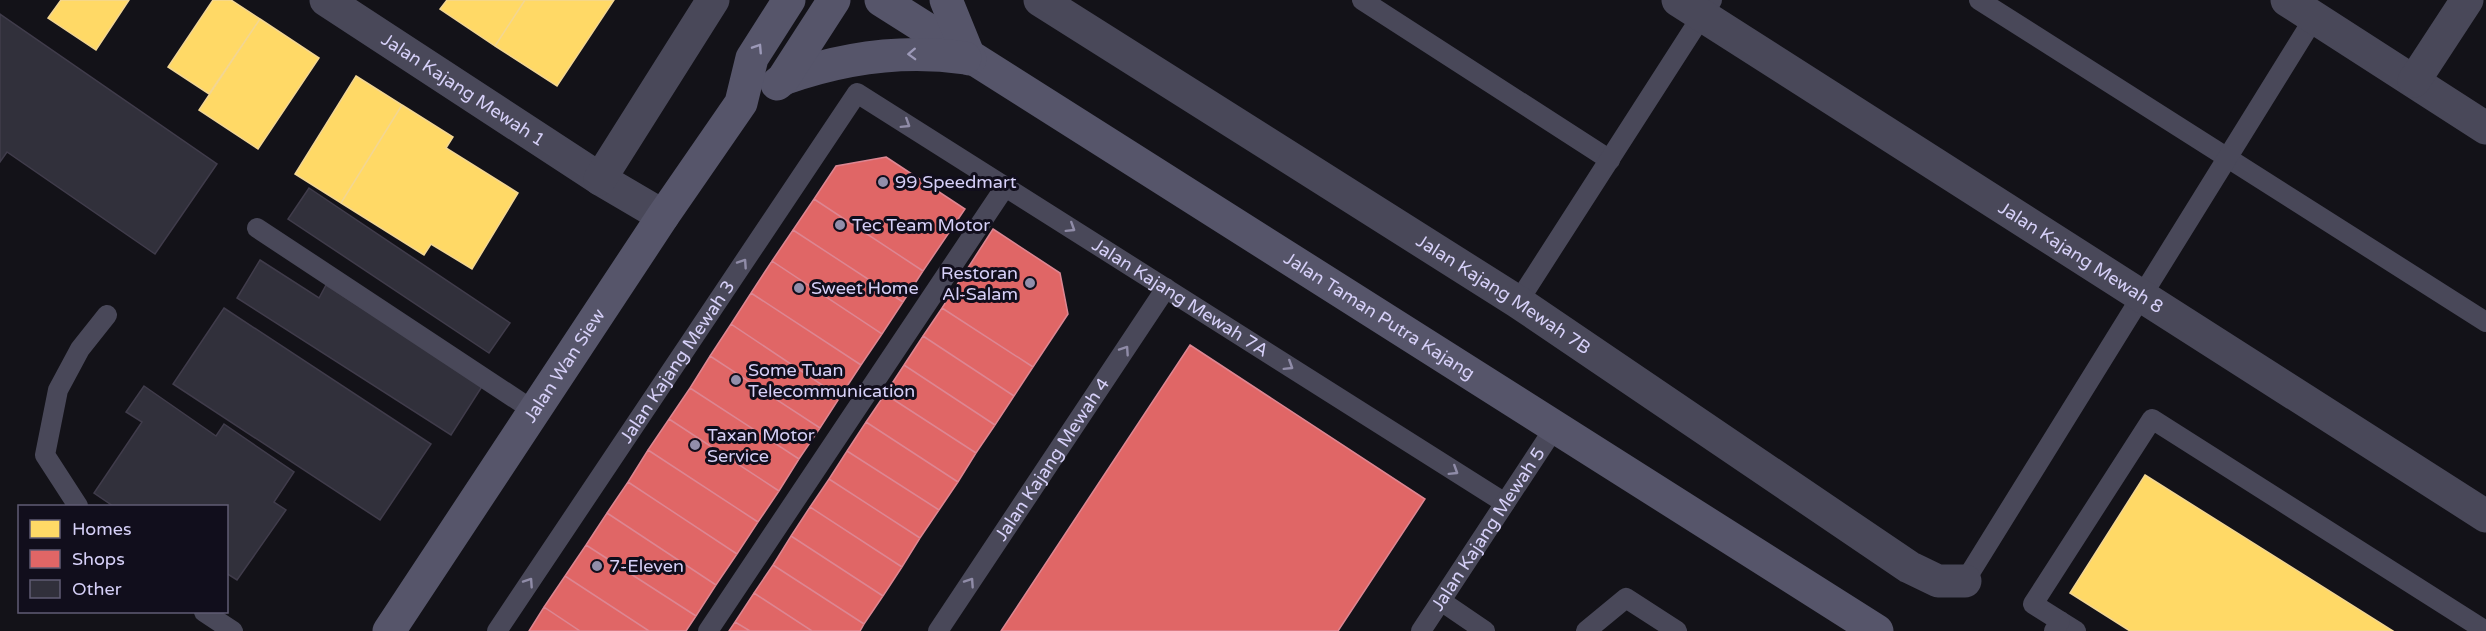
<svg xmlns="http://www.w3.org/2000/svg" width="2486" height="631" font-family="'Varela Round',sans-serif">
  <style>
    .homes { fill: #ffd966; stroke: #f3d692; stroke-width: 1.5 }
    .shops { fill: #e06666; stroke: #dd8692; stroke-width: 1.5 }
    .building { fill: #31303b; stroke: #403c4b; stroke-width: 1.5 }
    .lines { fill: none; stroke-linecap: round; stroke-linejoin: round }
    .lane { stroke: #494859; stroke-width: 20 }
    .street { stroke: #494859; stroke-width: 33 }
    .secondary { stroke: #56556a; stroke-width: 33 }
    .oneway { stroke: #9c99b8 }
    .oneway2 { stroke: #908ca8 }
    .poi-dot { fill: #928eaa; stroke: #110e1c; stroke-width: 2 }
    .labels { text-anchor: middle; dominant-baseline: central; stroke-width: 6; stroke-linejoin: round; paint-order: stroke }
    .street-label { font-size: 18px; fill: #d6d0f8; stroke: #110e1c }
    .poi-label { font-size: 18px; fill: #d6d0f8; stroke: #110e1c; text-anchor: start }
  </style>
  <rect width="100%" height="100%" fill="#131218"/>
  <!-- homes -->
  <path class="homes" d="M 129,0 L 96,50 L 48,18 L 61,0 Z
    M 213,0 L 231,0 L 260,19 L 209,94 L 168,67 Z
    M 447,0 L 525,0 L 495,46 L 440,9 Z
    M 525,0 L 614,0 L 557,86 L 495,46 Z
    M 260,19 L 319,58 L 258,149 L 199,110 Z
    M 356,76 L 402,105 L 341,203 L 295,174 Z
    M 402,105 L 453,137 L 446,148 L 518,193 L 472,269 L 431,244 L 424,255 L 341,203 Z
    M 2145,475 L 2393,631 L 2130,631 L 2070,593 Z"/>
  <!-- shops -->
  <path class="shops" d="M 886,157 L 965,209 L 923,271 L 814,199 L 836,166 Z
    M 814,199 L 923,271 L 903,302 L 793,230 Z
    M 993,229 L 1060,273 L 1068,314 L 1033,367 L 942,308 Z
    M 793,230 L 903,302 L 882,334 L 772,261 Z
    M 772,261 L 882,334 L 861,365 L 751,293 Z
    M 751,293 L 861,365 L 840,397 L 731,324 Z
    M 942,308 L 1033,367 L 1014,396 L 923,336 Z
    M 731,324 L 840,397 L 820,428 L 710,356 Z
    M 923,336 L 1014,396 L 995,425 L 904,365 Z
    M 1190,345 L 1425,499 L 1338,631 L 1001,631 Z
    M 710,356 L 820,428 L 799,459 L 690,388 Z
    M 904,365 L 995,425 L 976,453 L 885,394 Z
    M 690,388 L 799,459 L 779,491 L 669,419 Z
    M 885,394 L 976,453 L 958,482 L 866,422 Z
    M 669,419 L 779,491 L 758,522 L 648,450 Z
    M 866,422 L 958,482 L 939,510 L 847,451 Z
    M 648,450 L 758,522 L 737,554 L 628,482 Z
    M 847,451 L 939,510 L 920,538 L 829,479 Z
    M 829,479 L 920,538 L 902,567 L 810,507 Z
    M 628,482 L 737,554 L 716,585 L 607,513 Z
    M 810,507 L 902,567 L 883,596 L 791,536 Z
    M 607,513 L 716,585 L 696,616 L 586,545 Z
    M 791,536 L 883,596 L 864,624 L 773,565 Z
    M 586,545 L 696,616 L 686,631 L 649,631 L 565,576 Z
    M 773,565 L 864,624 L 860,631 L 812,631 L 754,593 Z
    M 565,576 L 649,631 L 580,631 L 544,607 Z
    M 754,593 L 812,631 L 750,631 L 735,622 Z
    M 544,607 L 580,631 L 529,631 Z
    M 735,622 L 750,631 L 729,631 Z"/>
  <!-- building -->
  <path class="building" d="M 0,14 L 217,164 L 155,254 L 7,152 L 0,162 Z
    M 309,188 L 510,323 L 489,353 L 288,219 Z
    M 260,260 L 319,298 L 326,285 L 483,385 L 451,435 L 237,298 Z
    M 224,308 L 431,444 L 380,520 L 173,384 Z
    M 144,386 L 216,436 L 224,424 L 294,472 L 274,502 L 286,510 L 237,580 L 226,573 L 226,506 L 113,506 L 94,493 L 142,422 L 126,412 Z"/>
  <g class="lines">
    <!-- lane -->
    <g class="lane">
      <path d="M 1362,0 L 1610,160"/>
      <path d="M 1979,0 L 2486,322"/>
      <path d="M 257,228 L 534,411"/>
      <path d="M 1518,302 L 1712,0"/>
      <path d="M 78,506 L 45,455 L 58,390 L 80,349 L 107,315"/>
      <path d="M 1965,581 L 2314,18"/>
      <path d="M 1441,601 L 1485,631"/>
      <path d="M 204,612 L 233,631"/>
      <path d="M 2060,621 L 2076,631"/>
      <path id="s1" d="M 497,631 L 857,93 L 1505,503"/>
      <path d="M 708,631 L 1005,187"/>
      <path id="s2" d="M 938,631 L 1166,288"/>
      <path id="s3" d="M 1421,631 L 1555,427"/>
      <path d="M 1586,631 L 1626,598 L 1677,631"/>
      <path d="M 2054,631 L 2060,621 L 2033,604 L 2152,419 L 2486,631"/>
    </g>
    <!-- street -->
    <g class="street">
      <path id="s4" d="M 326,0 L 600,179 L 663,216"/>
      <path id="s5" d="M 1040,0 L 1518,302 L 1909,567 L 1938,581 L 1965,581"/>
      <path id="s6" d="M 1678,0 L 2486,516"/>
      <path d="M 2287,0 L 2486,128"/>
      <path d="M 2414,81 L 2467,0"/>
      <path d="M 600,179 L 713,0"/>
    </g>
    <!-- secondary -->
    <g class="secondary">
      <path id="s7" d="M 881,0 L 1877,631"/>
      <path d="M 946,0 L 970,59"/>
      <path d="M 783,79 C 842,58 903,49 965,58"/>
      <path d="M 777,84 L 783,79 L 834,0"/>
      <path id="s8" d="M 389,631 L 663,216 L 741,103 L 752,58 L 789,0"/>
    </g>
  </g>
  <!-- one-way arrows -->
  <defs><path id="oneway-chevron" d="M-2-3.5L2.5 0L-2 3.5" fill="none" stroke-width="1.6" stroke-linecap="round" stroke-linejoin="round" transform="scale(1.5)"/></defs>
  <g class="oneway">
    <use href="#oneway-chevron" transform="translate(758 48) rotate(-57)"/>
    <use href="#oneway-chevron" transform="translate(912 54) rotate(178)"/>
  </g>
  <g class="oneway2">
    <use href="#oneway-chevron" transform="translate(906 124) rotate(32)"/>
    <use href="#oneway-chevron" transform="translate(1071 228) rotate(32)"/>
    <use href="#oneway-chevron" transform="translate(743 263) rotate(-56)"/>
    <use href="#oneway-chevron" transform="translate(1125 350) rotate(-56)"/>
    <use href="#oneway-chevron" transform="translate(1289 366) rotate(32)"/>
    <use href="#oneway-chevron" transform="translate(1454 471) rotate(32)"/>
    <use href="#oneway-chevron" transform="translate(529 582) rotate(-56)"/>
    <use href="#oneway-chevron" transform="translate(970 582) rotate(-56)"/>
  </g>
  <!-- markers -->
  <g class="poi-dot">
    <circle cx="883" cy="182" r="6"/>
    <circle cx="840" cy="225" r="6"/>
    <circle cx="1030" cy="283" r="6"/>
    <circle cx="799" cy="288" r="6"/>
    <circle cx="736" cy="380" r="6"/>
    <circle cx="695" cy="445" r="6"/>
    <circle cx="597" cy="566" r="6"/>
  </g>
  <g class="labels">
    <!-- street labels -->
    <g class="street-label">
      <text stroke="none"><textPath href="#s4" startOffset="164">Jalan Kajang Mewah 1</textPath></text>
      <text stroke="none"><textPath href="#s6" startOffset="478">Jalan Kajang Mewah 8</textPath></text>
      <text stroke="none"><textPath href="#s5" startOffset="549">Jalan Kajang Mewah 7B</textPath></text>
      <text stroke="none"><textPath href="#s1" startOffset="1030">Jalan Kajang Mewah 7A</textPath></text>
      <text stroke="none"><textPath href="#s7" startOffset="590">Jalan Taman Putra Kajang</textPath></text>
      <text stroke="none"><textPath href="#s1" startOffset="324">Jalan Kajang Mewah 3</textPath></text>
      <text stroke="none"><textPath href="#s8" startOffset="318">Jalan Wan Siew</textPath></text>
      <text stroke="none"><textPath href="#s2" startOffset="206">Jalan Kajang Mewah 4</textPath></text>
      <text stroke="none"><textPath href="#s3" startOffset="122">Jalan Kajang Mewah 5</textPath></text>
    </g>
    <!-- poi labels -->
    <g class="poi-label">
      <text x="895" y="182">99 Speedmart</text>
      <text x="852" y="225">Tec Team Motor</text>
      <text x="1018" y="273" text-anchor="end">Restoran<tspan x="1018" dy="21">Al-Salam</tspan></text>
      <text x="811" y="288">Sweet Home</text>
      <text x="748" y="370">Some Tuan<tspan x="748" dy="21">Telecommunication</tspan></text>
      <text x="707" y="435">Taxan Motor<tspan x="707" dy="21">Service</tspan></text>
      <text x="609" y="566">7-Eleven</text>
    </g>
  </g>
  <!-- legend -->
  <rect x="18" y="505" width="210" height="108" fill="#110e1c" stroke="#605c74" stroke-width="1.5"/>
  <rect x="30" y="520" width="30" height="18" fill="#ffd966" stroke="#605c74" stroke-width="1.5"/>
  <text x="72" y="535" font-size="18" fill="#d6d0f8">Homes</text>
  <rect x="30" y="550" width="30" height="18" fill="#e06666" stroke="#605c74" stroke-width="1.5"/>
  <text x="72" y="565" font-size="18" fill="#d6d0f8">Shops</text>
  <rect x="30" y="580" width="30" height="18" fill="#31303b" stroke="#605c74" stroke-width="1.5"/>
  <text x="72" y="595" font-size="18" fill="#d6d0f8">Other</text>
</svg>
